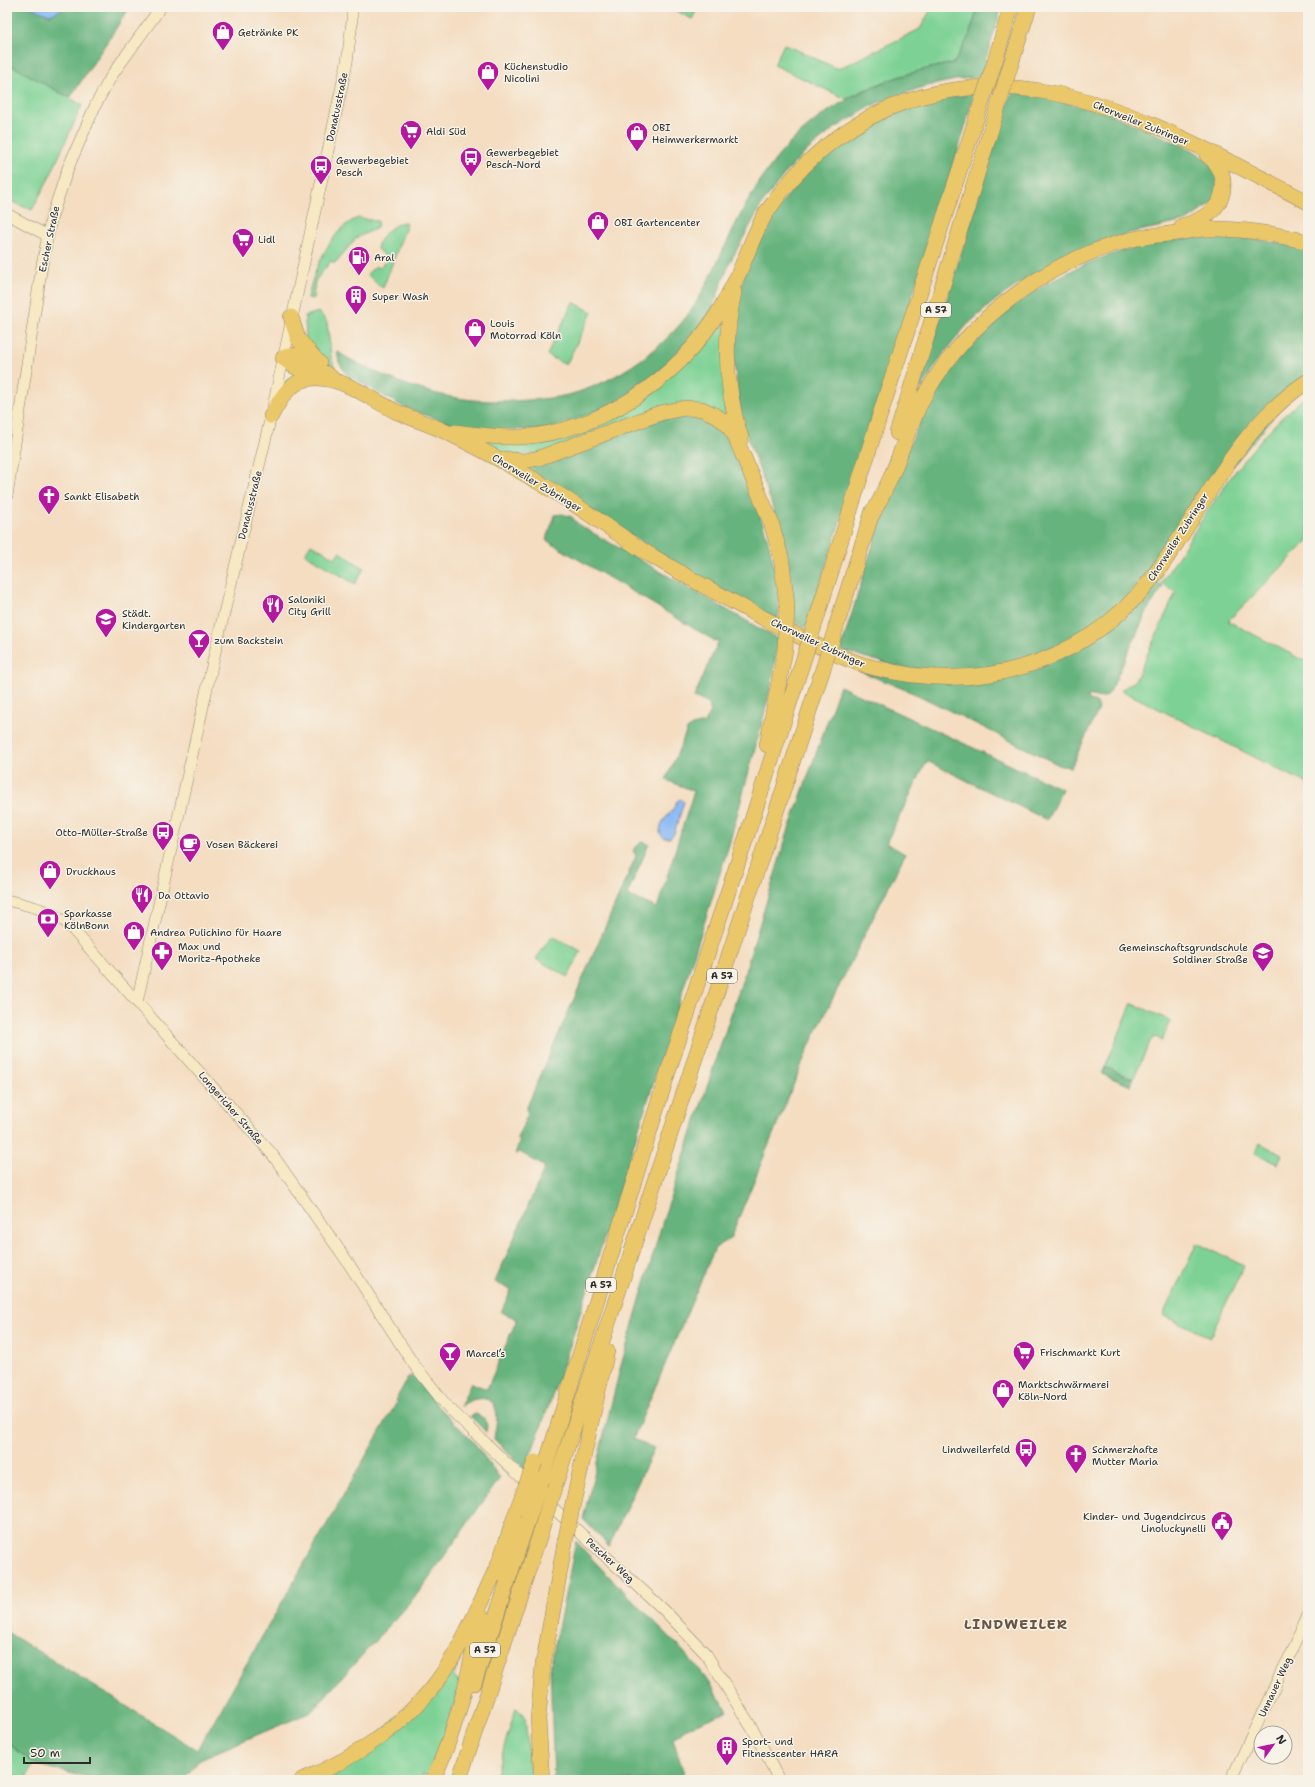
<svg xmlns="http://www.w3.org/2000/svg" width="1315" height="1787" font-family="'Shantell Sans',sans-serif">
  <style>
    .green { fill: #7dd194; stroke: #547e60 }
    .forest { fill: #66b37e; stroke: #486f54 }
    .water { fill: #88b9f4; stroke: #5a7290 }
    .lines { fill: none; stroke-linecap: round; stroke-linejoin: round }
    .secondary-casing { stroke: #908476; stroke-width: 12 }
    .highway-casing { stroke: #908476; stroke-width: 16 }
    .secondary { stroke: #f7e9c3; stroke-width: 11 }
    .highway { stroke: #eac769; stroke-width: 15 }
    .highway-bridge-casing { stroke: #908476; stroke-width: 16; stroke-linecap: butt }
    .highway-bridge { stroke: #eac769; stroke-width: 15 }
    .labels { text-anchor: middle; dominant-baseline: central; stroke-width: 3; stroke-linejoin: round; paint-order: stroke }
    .shield { fill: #f7f3e8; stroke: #686764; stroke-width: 1 }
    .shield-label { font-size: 9px; font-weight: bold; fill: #2b2b2b }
    .poi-label { font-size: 10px; fill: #2b2b2b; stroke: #f7f3e8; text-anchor: start }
    .street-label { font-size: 10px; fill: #2b2b2b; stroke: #f7f3e8 }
    .district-label { font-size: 14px; font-weight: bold; letter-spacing: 1px; fill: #6a5443; stroke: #f7f3e8 }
  </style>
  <rect width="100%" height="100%" fill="#f7f3e8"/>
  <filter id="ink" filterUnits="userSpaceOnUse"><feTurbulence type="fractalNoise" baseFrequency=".025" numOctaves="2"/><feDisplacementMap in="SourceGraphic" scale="8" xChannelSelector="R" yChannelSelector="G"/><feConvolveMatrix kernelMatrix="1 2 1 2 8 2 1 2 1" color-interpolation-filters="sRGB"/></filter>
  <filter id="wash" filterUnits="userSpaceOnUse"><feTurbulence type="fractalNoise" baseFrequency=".012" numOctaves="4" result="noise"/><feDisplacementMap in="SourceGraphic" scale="16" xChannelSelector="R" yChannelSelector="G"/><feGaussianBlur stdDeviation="0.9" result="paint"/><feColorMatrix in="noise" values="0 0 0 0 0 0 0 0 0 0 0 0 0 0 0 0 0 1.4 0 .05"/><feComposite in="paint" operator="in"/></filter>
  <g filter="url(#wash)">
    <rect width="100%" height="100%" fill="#f4ddc1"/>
    <!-- green -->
    <path class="green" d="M 669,7 L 698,7 L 692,19 Z
      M 932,7 L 978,7 L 969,36 L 954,63 C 916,70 880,81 846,99 L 774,65 L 784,44 L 838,69 L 920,29 Z
      M 7,63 L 82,105 L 51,174 L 32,210 L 7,200 Z
      M 358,218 L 378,221 L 377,228 L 356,238 L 335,263 L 331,261 L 315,281 L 313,299 L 308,298 C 313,271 331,228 358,218 Z
      M 403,222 L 407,224 L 383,288 L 378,285 L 367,274 L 376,266 L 379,268 L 388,259 L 377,249 C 378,237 392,225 403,222 Z
      M 573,302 L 592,312 L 566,365 L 547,355 Z
      M 724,308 L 730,420 L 538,454 L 511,456 L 468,437 L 523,441 Z
      M 319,312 L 327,322 L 331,357 L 335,369 L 323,362 L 306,343 L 305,316 Z
      M 1308,395 L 1308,541 L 1228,621 L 1308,663 L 1308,784 L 1121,690 L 1135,681 L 1176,592 L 1161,583 C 1205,517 1244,444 1308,395 Z
      M 311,544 L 335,558 L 339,552 L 364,568 L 355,584 L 305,554 Z
      M 552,936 L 581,951 L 568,977 L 536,959 Z
      M 1132,1003 L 1171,1021 L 1162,1040 L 1155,1037 L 1151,1040 L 1133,1079 L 1105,1067 Z
      M 1260,1143 L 1282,1155 L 1278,1164 L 1255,1153 Z
      M 1197,1243 L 1244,1266 L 1210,1337 L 1163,1315 Z
      M 460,1658 L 453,1678 L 462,1681 L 430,1777 L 422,1775 L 420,1780 L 316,1780 L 342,1768 Z
      M 516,1708 L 525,1716 L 531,1780 L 494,1780 Z
      M 7,1742 L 34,1764 L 25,1780 L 7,1771 Z"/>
    <!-- forest -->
    <path class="forest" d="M 7,7 L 29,7 L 50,15 L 67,7 L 130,7 L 70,98 L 7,63 Z
      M 978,7 L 1002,7 L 981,75 L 978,77 L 955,80 L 923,87 L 877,103 L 835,128 L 809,149 L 786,172 L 762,204 L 730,262 L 712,309 L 682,353 L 620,402 L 544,430 L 467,429 L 405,408 L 346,374 L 339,362 L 337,351 C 346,358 357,363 367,368 C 407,387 449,401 494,401 C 518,401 544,400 568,395 C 616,383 672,344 697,301 C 722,258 738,211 767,171 C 811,108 881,76 954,63 L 969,36 Z
      M 1013,92 L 1038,95 L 1108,113 L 1191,149 L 1205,158 L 1217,173 L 1217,200 L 1186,221 L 1130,233 L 1031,276 L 997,299 L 967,325 L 941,357 L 921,389 L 919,388 L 1010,96 Z
      M 974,93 L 962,138 L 906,316 L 806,628 L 795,622 L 792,587 L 787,554 L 770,499 L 741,420 L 733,354 L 740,292 L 745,273 L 752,254 L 775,211 L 811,167 L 871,123 L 925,101 Z
      M 1218,237 L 1256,239 L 1308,249 L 1308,375 L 1174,537 L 1126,599 L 1084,633 L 1047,652 L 978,671 L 914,671 L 842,651 L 842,645 C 867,567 888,484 926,410 C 982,302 1098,237 1218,237 Z
      M 692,412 L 724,427 C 750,490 778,544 779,614 L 778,614 L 778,620 L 689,572 L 520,465 L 615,433 Z
      M 562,514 L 572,517 L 579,525 L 778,639 L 773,678 L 765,712 L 729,845 L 564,1364 L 525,1470 L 494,1439 C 495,1430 498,1420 496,1411 C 493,1392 470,1398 460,1407 L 471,1383 L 487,1389 L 517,1319 L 501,1312 L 511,1290 L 495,1282 L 545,1167 L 520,1152 L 515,1154 L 520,1140 L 517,1138 L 528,1114 L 526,1109 L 636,856 L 633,850 L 641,842 L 649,844 L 627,895 L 657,908 L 694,791 L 666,780 L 687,730 L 692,726 L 705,723 L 711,711 L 707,703 L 694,697 L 719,640 L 715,641 L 546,540 L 555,515 Z
      M 1162,573 L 1157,584 L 1163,587 L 1148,609 L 1110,692 C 1104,700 1098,698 1089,695 L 1088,699 L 1096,703 L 1099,709 L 1071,767 L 1061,766 L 1045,758 L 918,695 L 857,670 L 883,676 L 1047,664 Z
      M 840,686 L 1062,789 L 1047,820 L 927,761 L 886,843 L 905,854 L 811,1042 L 730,1239 L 715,1248 L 633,1439 L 654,1448 L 609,1546 L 583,1519 L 620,1369 L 664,1217 L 743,978 L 787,835 Z
      M 1105,1067 L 1133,1079 L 1131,1086 L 1102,1074 Z
      M 409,1376 L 415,1378 L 440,1409 L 472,1440 L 500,1478 L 418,1593 L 311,1712 L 200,1759 L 184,1780 L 123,1780 L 84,1777 L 34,1764 L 7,1742 L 7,1632 L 197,1750 L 397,1402 L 395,1401 Z
      M 476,1414 L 485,1419 L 487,1426 L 486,1432 L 470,1416 Z
      M 576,1541 C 614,1585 659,1622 696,1666 C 708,1680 717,1696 728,1711 L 689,1727 L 673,1739 L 686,1780 L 554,1780 L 550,1668 Z"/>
    <!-- water -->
    <path class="water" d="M 29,7 L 67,7 L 50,15 Z
      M 681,799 L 684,802 L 674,834 L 670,838 L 664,838 L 660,834 C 659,819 674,813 677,801 Z"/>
  </g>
  <g filter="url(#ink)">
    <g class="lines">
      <!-- secondary casing -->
      <g class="secondary-casing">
        <path id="secondary" d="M 7,214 L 48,236
          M 7,496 L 42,265 L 51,219 L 68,168 L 96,104 L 112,75 L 161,7
          M 7,900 C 30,906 47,909 67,923 L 272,1154 L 347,1261 L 412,1362 L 446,1405 L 551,1506 L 663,1609 L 706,1654 L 755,1733 L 779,1780
          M 137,1002 L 220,630 L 271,416 L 347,62 L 352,22 L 352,7
          M 1231,1780 L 1308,1615"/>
      </g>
      <!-- highway casing -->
      <g class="highway-casing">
        <path id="highway" d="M 995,61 L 1011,7
          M 1011,64 L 1029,7
          M 1182,226 C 1205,220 1226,206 1223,180 C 1222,169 1215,161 1207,155
          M 734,292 C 723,341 726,391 741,438
          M 291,317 L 298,339 L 319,363
          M 319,378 L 295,367 L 283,358 L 290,355 L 299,356 L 332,378
          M 271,416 C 281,397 292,378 316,378 C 345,378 372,400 397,412 C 413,419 429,424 444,431 C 482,449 519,470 555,492 C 584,510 611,529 639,548 C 687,578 738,605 788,631 C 816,644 845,661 875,668 C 988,696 1097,660 1164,562 C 1208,498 1240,426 1308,381
          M 455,432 C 477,435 499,438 521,437 C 602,431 678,379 719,311 C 725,300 731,290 736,279 C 747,257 753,234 766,213 C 830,117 933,71 1047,92 C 1139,108 1226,161 1308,202
          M 897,433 L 1000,100
          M 503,459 L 524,461 L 539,458 L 660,413 L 685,408 L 702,409 L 715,415 L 726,423 L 734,434 L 771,522 L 781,557 L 787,605
          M 870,519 C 877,506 884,492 890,479 C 903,449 910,421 926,393 C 969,319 1047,261 1129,240 C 1144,236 1161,235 1177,233 C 1187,231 1199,229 1210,229 C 1243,228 1276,234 1308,242
          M 817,617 L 878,421 L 983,98
          M 836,627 L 873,510
          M 767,745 L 785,650
          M 541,1480 L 668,1072 L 748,832 L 804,658
          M 553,1491 L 823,669
          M 572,1508 L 607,1351
          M 495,1575 L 517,1510
          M 474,1683 L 528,1520
          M 302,1780 C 356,1758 410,1722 443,1673 C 465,1640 481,1601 498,1565
          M 433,1780 C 446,1751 457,1719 465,1688 C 471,1664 475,1640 482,1617
          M 459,1780 L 541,1531
          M 542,1780 L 538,1719 L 543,1665 L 565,1542"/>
      </g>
      <!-- secondary -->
      <use href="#secondary" class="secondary"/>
      <!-- highway -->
      <use href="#highway" class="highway"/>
      <!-- highway-bridge casing -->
      <g class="highway-bridge-casing">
        <path id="highway-bridge" d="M 983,98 L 995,61
          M 1000,100 L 1011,64
          M 785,650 L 787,605
          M 804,658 L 817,617
          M 823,669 L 836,627
          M 517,1510 L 535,1462
          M 528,1520 L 541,1480
          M 541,1531 L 553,1491
          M 565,1542 L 572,1508"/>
      </g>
      <!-- highway-bridge -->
      <use href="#highway-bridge" class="highway-bridge"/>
    </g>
  </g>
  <!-- icons -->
  <defs>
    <g id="shop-pin" transform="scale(1.15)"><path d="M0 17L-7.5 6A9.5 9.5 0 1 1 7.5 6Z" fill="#b5179e" stroke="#f7f3e8"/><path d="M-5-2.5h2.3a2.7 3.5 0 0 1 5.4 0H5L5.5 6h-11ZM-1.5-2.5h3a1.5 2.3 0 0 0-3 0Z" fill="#fff"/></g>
    <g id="supermarket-pin" transform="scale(1.15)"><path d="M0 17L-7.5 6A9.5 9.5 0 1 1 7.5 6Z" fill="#b5179e" stroke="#f7f3e8"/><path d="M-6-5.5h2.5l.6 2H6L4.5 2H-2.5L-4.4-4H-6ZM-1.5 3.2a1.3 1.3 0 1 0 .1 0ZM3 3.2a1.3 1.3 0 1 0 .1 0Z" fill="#fff"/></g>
    <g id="bus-pin" transform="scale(1.15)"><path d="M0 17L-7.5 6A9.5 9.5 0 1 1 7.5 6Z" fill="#b5179e" stroke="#f7f3e8"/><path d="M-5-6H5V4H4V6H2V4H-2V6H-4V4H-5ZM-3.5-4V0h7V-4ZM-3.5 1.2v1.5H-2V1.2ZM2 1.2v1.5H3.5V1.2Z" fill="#fff"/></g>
    <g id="fuel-pin" transform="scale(1.15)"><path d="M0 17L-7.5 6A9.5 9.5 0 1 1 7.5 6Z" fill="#b5179e" stroke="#f7f3e8"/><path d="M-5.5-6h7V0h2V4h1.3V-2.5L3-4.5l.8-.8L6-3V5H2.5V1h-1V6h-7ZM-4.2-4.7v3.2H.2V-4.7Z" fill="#fff"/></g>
    <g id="building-pin" transform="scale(1.15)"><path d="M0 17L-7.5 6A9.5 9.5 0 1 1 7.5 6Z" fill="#b5179e" stroke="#f7f3e8"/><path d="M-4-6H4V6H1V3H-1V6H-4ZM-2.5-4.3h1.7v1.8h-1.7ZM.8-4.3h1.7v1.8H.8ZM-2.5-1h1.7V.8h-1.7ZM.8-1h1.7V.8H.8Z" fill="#fff"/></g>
    <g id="church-pin" transform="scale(1.15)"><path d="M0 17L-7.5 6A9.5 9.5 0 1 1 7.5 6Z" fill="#b5179e" stroke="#f7f3e8"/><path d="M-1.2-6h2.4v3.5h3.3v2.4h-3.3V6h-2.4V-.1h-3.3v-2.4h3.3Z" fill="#fff"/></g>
    <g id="restaurant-pin" transform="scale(1.15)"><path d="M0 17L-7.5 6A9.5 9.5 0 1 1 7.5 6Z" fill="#b5179e" stroke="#f7f3e8"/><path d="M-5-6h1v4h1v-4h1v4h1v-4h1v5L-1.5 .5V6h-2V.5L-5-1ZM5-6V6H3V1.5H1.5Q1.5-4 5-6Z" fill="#fff"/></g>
    <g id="school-pin" transform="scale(1.15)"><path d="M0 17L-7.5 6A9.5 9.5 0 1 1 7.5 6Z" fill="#b5179e" stroke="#f7f3e8"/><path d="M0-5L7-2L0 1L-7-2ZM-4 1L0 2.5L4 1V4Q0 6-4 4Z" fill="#fff"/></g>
    <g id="bar-pin" transform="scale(1.15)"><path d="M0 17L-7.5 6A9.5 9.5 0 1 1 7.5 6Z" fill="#b5179e" stroke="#f7f3e8"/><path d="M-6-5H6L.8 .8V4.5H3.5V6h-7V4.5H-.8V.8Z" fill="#fff"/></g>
    <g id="cafe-pin" transform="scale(1.15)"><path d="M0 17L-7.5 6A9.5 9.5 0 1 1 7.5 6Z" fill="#b5179e" stroke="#f7f3e8"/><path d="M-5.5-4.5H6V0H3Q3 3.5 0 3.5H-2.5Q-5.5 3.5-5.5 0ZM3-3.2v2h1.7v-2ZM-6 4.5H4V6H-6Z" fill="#fff"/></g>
    <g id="bank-pin" transform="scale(1.15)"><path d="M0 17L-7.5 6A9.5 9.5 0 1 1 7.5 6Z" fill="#b5179e" stroke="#f7f3e8"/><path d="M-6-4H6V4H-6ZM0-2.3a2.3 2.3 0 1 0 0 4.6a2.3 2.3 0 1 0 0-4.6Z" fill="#fff"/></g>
    <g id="pharmacy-pin" transform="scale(1.15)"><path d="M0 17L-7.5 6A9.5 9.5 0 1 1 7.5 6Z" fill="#b5179e" stroke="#f7f3e8"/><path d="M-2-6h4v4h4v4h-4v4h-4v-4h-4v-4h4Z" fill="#fff"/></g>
    <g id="civic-pin" transform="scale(1.15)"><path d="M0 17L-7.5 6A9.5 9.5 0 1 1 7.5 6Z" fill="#b5179e" stroke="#f7f3e8"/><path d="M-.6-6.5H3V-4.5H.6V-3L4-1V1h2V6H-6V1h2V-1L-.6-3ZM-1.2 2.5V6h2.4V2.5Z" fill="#fff"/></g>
  </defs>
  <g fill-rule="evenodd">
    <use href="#shop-pin" x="223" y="32"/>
    <use href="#shop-pin" x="488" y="72"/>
    <use href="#supermarket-pin" x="411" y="131"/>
    <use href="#shop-pin" x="637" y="133"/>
    <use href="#bus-pin" x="471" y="158"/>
    <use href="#bus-pin" x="321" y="166"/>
    <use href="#shop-pin" x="598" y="222"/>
    <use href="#supermarket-pin" x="243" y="239"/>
    <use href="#fuel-pin" x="359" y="257"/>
    <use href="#building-pin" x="356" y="296"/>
    <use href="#shop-pin" x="475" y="329"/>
    <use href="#church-pin" x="49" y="496"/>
    <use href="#restaurant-pin" x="273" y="605"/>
    <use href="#school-pin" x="106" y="619"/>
    <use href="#bar-pin" x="199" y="640"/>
    <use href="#bus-pin" x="163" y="832"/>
    <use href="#cafe-pin" x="190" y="844"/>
    <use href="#shop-pin" x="50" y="871"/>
    <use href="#restaurant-pin" x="142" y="895"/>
    <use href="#bank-pin" x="48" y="919"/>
    <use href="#shop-pin" x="134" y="932"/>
    <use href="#pharmacy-pin" x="162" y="952"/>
    <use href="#school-pin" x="1263" y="953"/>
    <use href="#supermarket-pin" x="1024" y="1352"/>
    <use href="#bar-pin" x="450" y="1353"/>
    <use href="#shop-pin" x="1003" y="1390"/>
    <use href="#bus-pin" x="1026" y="1449"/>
    <use href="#church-pin" x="1076" y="1455"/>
    <use href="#civic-pin" x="1222" y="1522"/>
    <use href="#building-pin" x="727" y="1747"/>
  </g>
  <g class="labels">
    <!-- shield labels -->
    <g class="shield">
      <rect x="921" y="303" width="30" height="14" rx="3"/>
      <rect x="707" y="969" width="30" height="14" rx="3"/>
      <rect x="586" y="1278" width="30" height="14" rx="3"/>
      <rect x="470" y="1643" width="30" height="14" rx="3"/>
    </g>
    <g class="shield-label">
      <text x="936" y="310">A 57</text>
      <text x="722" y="976">A 57</text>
      <text x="601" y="1285">A 57</text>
      <text x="485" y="1650">A 57</text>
    </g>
    <!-- poi labels -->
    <g class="poi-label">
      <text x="238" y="32">Getränke PK</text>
      <text x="504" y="66">Küchenstudio<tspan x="504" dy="12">Nicolini</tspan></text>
      <text x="652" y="127">OBI<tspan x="652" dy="12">Heimwerkermarkt</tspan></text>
      <text x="426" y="131">Aldi Süd</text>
      <text x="486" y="152">Gewerbegebiet<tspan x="486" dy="12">Pesch-Nord</tspan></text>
      <text x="336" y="160">Gewerbegebiet<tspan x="336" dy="12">Pesch</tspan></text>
      <text x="614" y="222">OBI Gartencenter</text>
      <text x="258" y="239">Lidl</text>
      <text x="374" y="257">Aral</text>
      <text x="372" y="296">Super Wash</text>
      <text x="490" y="323">Louis<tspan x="490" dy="12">Motorrad Köln</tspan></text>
      <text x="64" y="496">Sankt Elisabeth</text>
      <text x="288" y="599">Saloniki<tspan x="288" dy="12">City Grill</tspan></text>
      <text x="122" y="613">Städt.<tspan x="122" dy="12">Kindergarten</tspan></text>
      <text x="214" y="640">zum Backstein</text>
      <text x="148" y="832" text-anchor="end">Otto-Müller-Straße</text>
      <text x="206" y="844">Vosen Bäckerei</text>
      <text x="66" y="871">Druckhaus</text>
      <text x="158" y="895">Da Ottavio</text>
      <text x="64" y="913">Sparkasse<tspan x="64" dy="12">KölnBonn</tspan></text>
      <text x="150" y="932">Andrea Pulichino für Haare</text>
      <text x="178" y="946">Max und<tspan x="178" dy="12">Moritz-Apotheke</tspan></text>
      <text x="1248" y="947" text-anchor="end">Gemeinschaftsgrundschule<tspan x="1248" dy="12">Soldiner Straße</tspan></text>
      <text x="1040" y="1352">Frischmarkt Kurt</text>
      <text x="466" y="1353">Marcel‘s</text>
      <text x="1018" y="1384">Marktschwärmerei<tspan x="1018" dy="12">Köln-Nord</tspan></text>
      <text x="1010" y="1449" text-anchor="end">Lindweilerfeld</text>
      <text x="1092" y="1449">Schmerzhafte<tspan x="1092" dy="12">Mutter Maria</tspan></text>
      <text x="1206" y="1516" text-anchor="end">Kinder- und Jugendcircus<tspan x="1206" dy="12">Linoluckynelli</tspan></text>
      <text x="742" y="1741">Sport- und<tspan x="742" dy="12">Fitnesscenter HARA</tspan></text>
    </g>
    <!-- street labels -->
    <g class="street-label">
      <text transform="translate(337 107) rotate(-78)">Donatusstraße</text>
      <text transform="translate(1141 123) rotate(22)">Chorweiler Zubringer</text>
      <text transform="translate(49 239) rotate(-78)">Escher Straße</text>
      <text transform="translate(537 483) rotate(31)">Chorweiler Zubringer</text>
      <text transform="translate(250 505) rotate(-76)">Donatusstraße</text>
      <text transform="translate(1178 537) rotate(-57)">Chorweiler Zubringer</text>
      <text transform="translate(818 643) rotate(25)">Chorweiler Zubringer</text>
      <text transform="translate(231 1108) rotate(49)">Longericher Straße</text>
      <text transform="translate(610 1560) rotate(42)">Pescher Weg</text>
      <text transform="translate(1275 1687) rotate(-65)">Unnauer Weg</text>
    </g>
    <!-- district labels -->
    <g class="district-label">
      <text x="1016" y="1624">LINDWEILER</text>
    </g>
  </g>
  <!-- margin -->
  <rect width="1315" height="1787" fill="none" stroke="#f7f3e8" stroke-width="24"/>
  <!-- north arrow -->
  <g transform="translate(1273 1745) rotate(57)"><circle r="19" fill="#f7f3e8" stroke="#a5a39c"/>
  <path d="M0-3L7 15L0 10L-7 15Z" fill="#b5179e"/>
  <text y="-6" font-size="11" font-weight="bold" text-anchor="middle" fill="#2b2b2b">N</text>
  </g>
  <!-- scale -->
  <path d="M24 1757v6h66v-6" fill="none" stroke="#2b2b2b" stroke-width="2"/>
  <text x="30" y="1757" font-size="12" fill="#2b2b2b" stroke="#f7f3e8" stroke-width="3" paint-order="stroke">50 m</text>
</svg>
